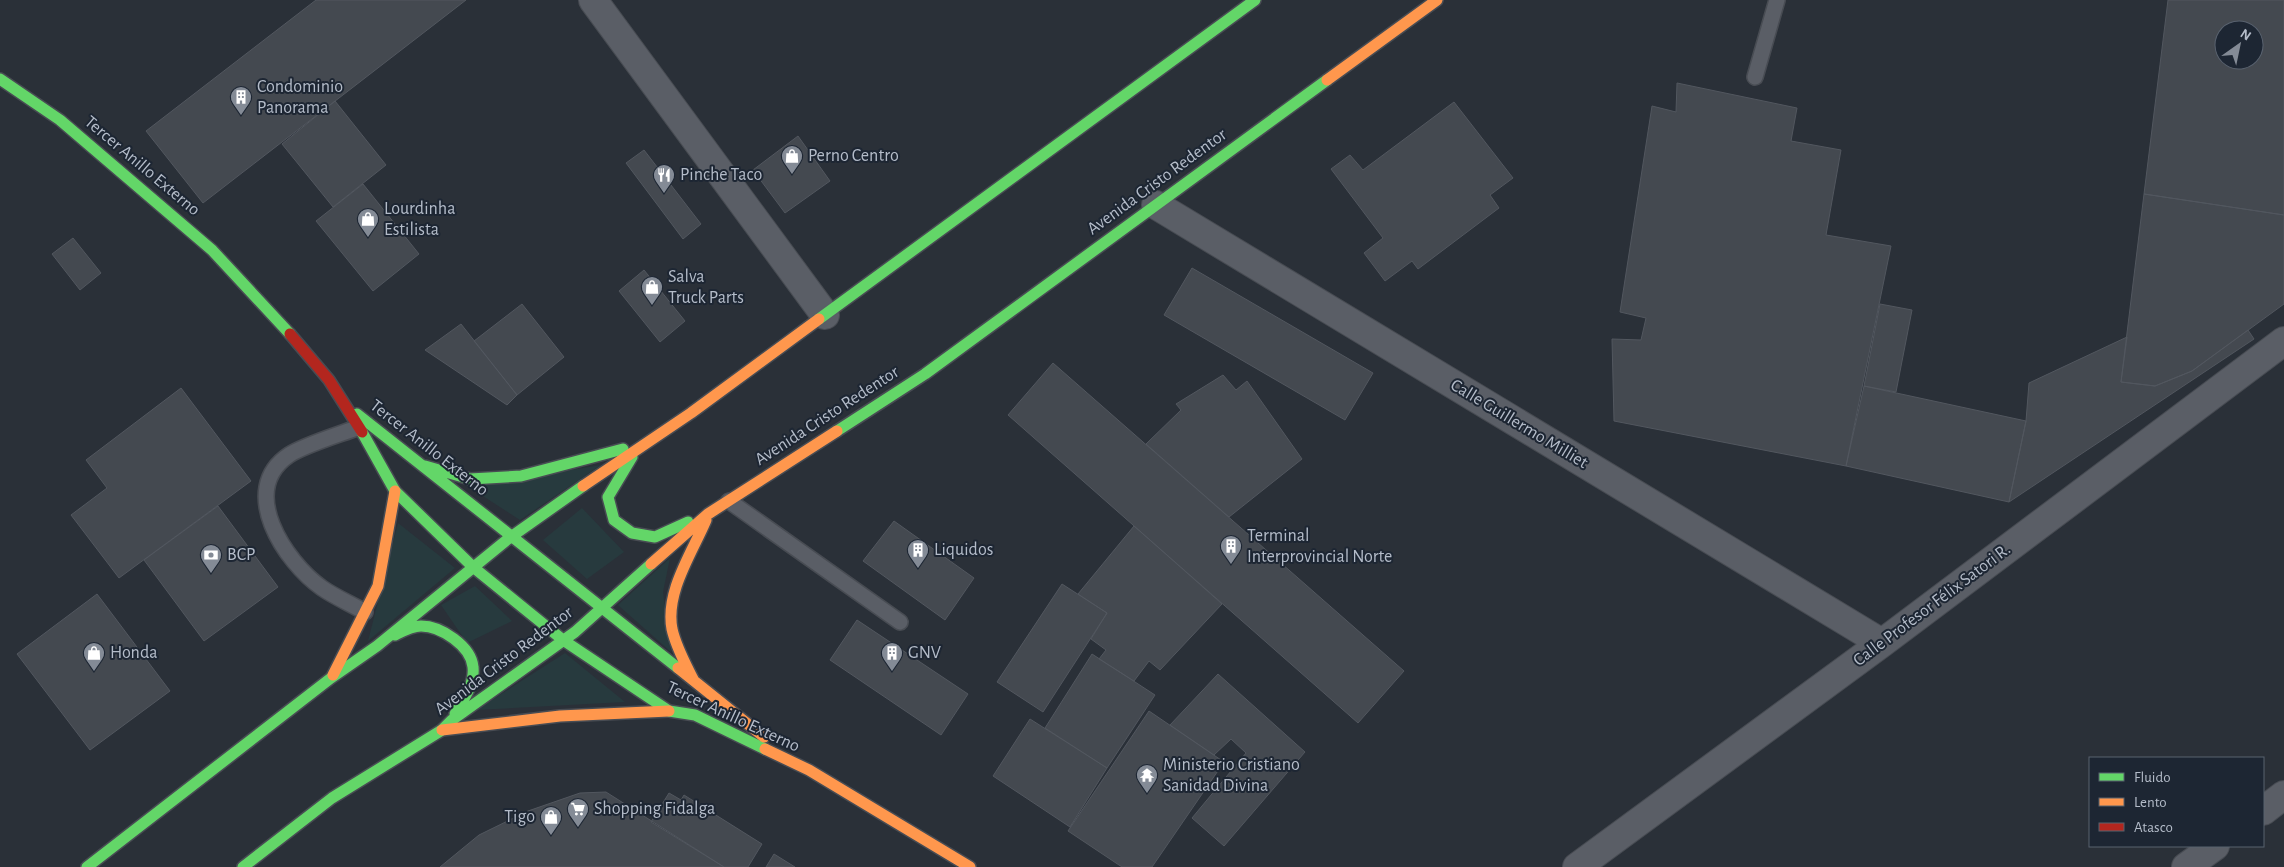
<svg xmlns="http://www.w3.org/2000/svg" width="2284" height="867" font-family="'Alegreya Sans',sans-serif">
  <style>
    .green { fill: #273a3e }
    .building { fill: #444950; stroke: #52575f; fill-rule: evenodd }
    .lines { fill: none; stroke-linecap: round; stroke-linejoin: round }
    .lane-casing { stroke: #484c53; stroke-width: 18 }
    .street-casing { stroke: #484c53; stroke-width: 30 }
    .fast-casing { stroke: #484c53; stroke-width: 14 }
    .slow-casing { stroke: #484c53; stroke-width: 14 }
    .jam-casing { stroke: #484c53; stroke-width: 14 }
    .lane { stroke: #5a5e66; stroke-width: 15 }
    .street { stroke: #5a5e66; stroke-width: 28 }
    .fast { stroke: #63d668; stroke-width: 11 }
    .slow { stroke: #ff974d; stroke-width: 11 }
    .jam { stroke: #b3261e; stroke-width: 11 }
    .labels { text-anchor: middle; dominant-baseline: central; stroke-width: 4; stroke-linejoin: round; paint-order: stroke }
    .poi-label { font-size: 18px; fill: #b4bcc9; stroke: #1d2633; text-anchor: start }
    .street-label { font-size: 18px; fill: #b4bcc9; stroke: #1d2633 }
  </style>
  <rect width="100%" height="100%" fill="#2a3038"/>
  <!-- green -->
  <path class="green" d="M 601,465 L 520,520 L 469,487 Z
    M 582,508 L 624,552 L 587,579 L 543,540 Z
    M 398,523 L 455,568 L 368,641 Z
    M 670,558 L 663,592 L 671,652 L 618,605 Z
    M 475,586 L 512,621 L 467,643 L 441,605 Z
    M 565,653 L 625,702 L 476,710 Z"/>
  <!-- building -->
  <path class="building" d="M 316,0 L 466,0 L 203,203 L 146,131 Z
    M 2168,0 L 2284,0 L 2284,215 L 2144,194 ZM 2224,30 L 2254,30 L 2254,60 L 2224,60 Z
    M 1677,83 L 1797,108 L 1791,141 L 1841,150 L 1826,235 L 1891,246 L 1846,466 L 1614,421 L 1612,339 L 1641,340 L 1646,318 L 1620,312 L 1652,106 L 1676,112 Z
    M 335,101 L 386,165 L 333,207 L 282,144 Z
    M 1454,102 L 1513,178 L 1490,195 L 1499,208 L 1418,269 L 1412,261 L 1385,281 L 1364,253 L 1383,238 L 1331,169 L 1350,155 L 1363,170 Z
    M 798,136 L 830,181 L 785,213 L 753,170 Z
    M 644,150 L 701,224 L 683,239 L 626,163 Z
    M 363,184 L 419,254 L 373,291 L 316,221 Z
    M 2144,194 L 2284,215 L 2284,304 L 2192,371 L 2155,386 L 2121,382 Z
    M 73,238 L 101,273 L 80,290 L 52,254 Z
    M 1192,268 L 1373,373 L 1345,420 L 1164,315 Z
    M 644,270 L 685,321 L 660,342 L 619,291 Z
    M 522,304 L 564,357 L 517,395 L 474,341 Z
    M 1880,304 L 1912,310 L 1896,392 L 1864,386 Z
    M 461,324 L 517,395 L 507,405 L 425,350 Z
    M 2248,330 L 2254,339 L 2009,502 L 2026,421 L 2029,383 L 2127,337 L 2121,382 L 2155,386 L 2192,371 Z
    M 1053,363 L 1404,671 L 1358,723 L 1008,415 Z
    M 1223,375 L 1236,390 L 1247,381 L 1302,459 L 1229,517 L 1146,444 L 1181,410 L 1176,404 Z
    M 1864,386 L 2026,421 L 2009,502 L 1846,466 Z
    M 181,388 L 251,481 L 119,578 L 71,515 L 107,488 L 86,460 Z
    M 218,506 L 278,587 L 204,641 L 144,560 Z
    M 894,521 L 974,578 L 945,620 L 863,561 Z
    M 1134,526 L 1222,604 L 1160,670 L 1149,661 L 1134,681 L 1099,659 L 1106,650 L 1091,639 L 1107,613 L 1078,594 Z
    M 1062,584 L 1107,613 L 1043,712 L 997,682 Z
    M 97,594 L 170,691 L 90,750 L 17,654 Z
    M 857,620 L 968,694 L 941,735 L 830,660 Z
    M 1092,654 L 1155,695 L 1107,768 L 1045,728 Z
    M 1218,674 L 1305,752 L 1224,846 L 1192,818 L 1246,753 L 1231,739 L 1214,755 L 1170,725 Z
    M 1149,711 L 1224,762 L 1152,867 L 1122,867 L 1068,831 Z
    M 1030,719 L 1107,768 L 1070,827 L 993,776 Z
    M 606,792 L 724,867 L 440,867 L 479,835 L 528,811 L 580,793 Z
    M 669,793 L 681,800 L 684,795 L 762,844 L 748,867 L 724,867 L 651,822 Z
    M 774,854 L 795,867 L 766,867 Z"/>
  <g class="lines">
    <!-- lane casing -->
    <g class="lane-casing">
      <path id="lane" d="M 1755,77 L 1777,0
        M 359,427 C 341,434 304,445 289,455 C 237,490 285,562 322,588 C 335,597 351,604 365,612
        M 729,501 L 900,622"/>
    </g>
    <!-- street casing -->
    <g class="street-casing">
      <path id="street" d="M 593,0 L 825,315
        M 1156,205 L 1882,643
        M 2263,811 L 2284,795
        M 1577,867 L 1882,643 L 2284,341
        M 2186,867 L 2215,846"/>
    </g>
    <!-- fast casing -->
    <g class="fast-casing">
      <path id="fast" d="M 0,79 L 60,120 L 212,250 L 290,334
        M 819,319 L 1255,0
        M 357,414 L 678,668
        M 837,431 L 925,374 L 1327,80
        M 362,432 L 395,491 L 473,567 L 563,640 L 669,711 L 695,715 L 765,749
        M 632,457 L 608,497 L 614,520 L 632,533 L 655,537 L 688,522
        M 425,466 L 470,479 L 521,476 L 623,449
        M 395,635 C 403,631 412,626 421,626 C 441,626 471,646 473,667 C 475,684 463,700 455,714
        M 87,867 L 331,678 L 377,646 L 508,539 L 583,486
        M 243,867 L 332,798 L 442,730 L 452,720 L 575,632 L 651,564"/>
    </g>
    <!-- slow casing -->
    <g class="slow-casing">
      <path id="slow" d="M 1327,80 L 1437,0
        M 583,486 L 691,413 L 819,319
        M 651,564 L 708,514 L 837,431
        M 678,668 L 764,737
        M 333,675 L 378,586 L 395,491
        M 693,679 C 685,663 676,647 672,629 C 665,592 692,553 706,520
        M 442,730 L 560,716 L 669,711
        M 765,749 L 809,770 L 970,867"/>
    </g>
    <!-- jam casing -->
    <g class="jam-casing">
      <path id="jam" d="M 290,334 L 329,380 L 362,432"/>
    </g>
    <!-- lane -->
    <use href="#lane" class="lane"/>
    <!-- street -->
    <use href="#street" class="street"/>
    <!-- fast -->
    <use href="#fast" class="fast"/>
    <!-- slow -->
    <use href="#slow" class="slow"/>
    <!-- jam -->
    <use href="#jam" class="jam"/>
  </g>
  <!-- icons -->
  <defs>
    <g id="building-pin" transform="scale(1.125)"><path d="M0 17L-7.5 6A9.5 9.5 0 1 1 7.5 6Z" fill="#848b96" stroke="#1d2633"/><path d="M-4-6H4V6H1V3H-1V6H-4ZM-2.5-4.3h1.7v1.8h-1.7ZM.8-4.3h1.7v1.8H.8ZM-2.5-1h1.7V.8h-1.7ZM.8-1h1.7V.8H.8Z" fill="#fff"/></g>
    <g id="shop-pin" transform="scale(1.125)"><path d="M0 17L-7.5 6A9.5 9.5 0 1 1 7.5 6Z" fill="#848b96" stroke="#1d2633"/><path d="M-5-2.5h2.3a2.7 3.5 0 0 1 5.4 0H5L5.5 6h-11ZM-1.5-2.5h3a1.5 2.3 0 0 0-3 0Z" fill="#fff"/></g>
    <g id="restaurant-pin" transform="scale(1.125)"><path d="M0 17L-7.5 6A9.5 9.5 0 1 1 7.5 6Z" fill="#848b96" stroke="#1d2633"/><path d="M-5-6h1v4h1v-4h1v4h1v-4h1v5L-1.5 .5V6h-2V.5L-5-1ZM5-6V6H3V1.5H1.5Q1.5-4 5-6Z" fill="#fff"/></g>
    <g id="bank-pin" transform="scale(1.125)"><path d="M0 17L-7.5 6A9.5 9.5 0 1 1 7.5 6Z" fill="#848b96" stroke="#1d2633"/><path d="M-6-4H6V4H-6ZM0-2.3a2.3 2.3 0 1 0 0 4.6a2.3 2.3 0 1 0 0-4.6Z" fill="#fff"/></g>
    <g id="temple-pin" transform="scale(1.125)"><path d="M0 17L-7.5 6A9.5 9.5 0 1 1 7.5 6Z" fill="#848b96" stroke="#1d2633"/><path d="M0-6L5-2H3V0L6.5 2.5H4V6H1.5V3h-3V6H-4V2.5H-6.5L-3 0V-2H-5Z" fill="#fff"/></g>
    <g id="supermarket-pin" transform="scale(1.125)"><path d="M0 17L-7.5 6A9.5 9.5 0 1 1 7.5 6Z" fill="#848b96" stroke="#1d2633"/><path d="M-6-5.5h2.5l.6 2H6L4.5 2H-2.5L-4.4-4H-6ZM-1.5 3.2a1.3 1.3 0 1 0 .1 0ZM3 3.2a1.3 1.3 0 1 0 .1 0Z" fill="#fff"/></g>
  </defs>
  <g fill-rule="evenodd">
    <use href="#building-pin" x="241" y="97"/>
    <use href="#shop-pin" x="792" y="156"/>
    <use href="#restaurant-pin" x="664" y="175"/>
    <use href="#shop-pin" x="368" y="219"/>
    <use href="#shop-pin" x="652" y="287"/>
    <use href="#building-pin" x="1231" y="546"/>
    <use href="#building-pin" x="918" y="550"/>
    <use href="#bank-pin" x="211" y="555"/>
    <use href="#shop-pin" x="94" y="653"/>
    <use href="#building-pin" x="892" y="653"/>
    <use href="#temple-pin" x="1147" y="775"/>
    <use href="#supermarket-pin" x="578" y="809"/>
    <use href="#shop-pin" x="551" y="817"/>
  </g>
  <g class="labels">
    <!-- poi labels -->
    <g class="poi-label">
      <text x="257" y="87">Condominio<tspan x="257" dy="21">Panorama</tspan></text>
      <text x="808" y="156">Perno Centro</text>
      <text x="680" y="175">Pinche Taco</text>
      <text x="384" y="209">Lourdinha<tspan x="384" dy="21">Estilista</tspan></text>
      <text x="668" y="277">Salva<tspan x="668" dy="21">Truck Parts</tspan></text>
      <text x="1247" y="536">Terminal<tspan x="1247" dy="21">Interprovincial Norte</tspan></text>
      <text x="934" y="550">Liquidos</text>
      <text x="227" y="555">BCP</text>
      <text x="110" y="653">Honda</text>
      <text x="908" y="653">GNV</text>
      <text x="1163" y="765">Ministerio Cristiano<tspan x="1163" dy="21">Sanidad Divina</tspan></text>
      <text x="594" y="809">Shopping Fidalga</text>
      <text x="535" y="817" text-anchor="end">Tigo</text>
    </g>
    <!-- street labels -->
    <g class="street-label">
      <text transform="translate(142 166) rotate(40)">Tercer Anillo Externo</text>
      <text transform="translate(1157 182) rotate(-36)">Avenida Cristo Redentor</text>
      <text transform="translate(827 416) rotate(-33)">Avenida Cristo Redentor</text>
      <text transform="translate(1519 424) rotate(31)">Calle Guillermo Milliet</text>
      <text transform="translate(429 448) rotate(38)">Tercer Anillo Externo</text>
      <text transform="translate(1932 605) rotate(-37)">Calle Profesor Félix Satori R.</text>
      <text transform="translate(504 661) rotate(-37)">Avenida Cristo Redentor</text>
      <text transform="translate(733 717) rotate(25)">Tercer Anillo Externo</text>
    </g>
  </g>
  <!-- legend -->
  <rect x="2089" y="757" width="175" height="90" fill="#1d2633" stroke="#59626f"/>
  <rect x="2099" y="773" width="25" height="8" fill="#63d668" stroke="#59626f"/>
  <text x="2134" y="782" font-size="15" fill="#b4bcc9">Fluido</text>
  <rect x="2099" y="798" width="25" height="8" fill="#ff974d" stroke="#59626f"/>
  <text x="2134" y="807" font-size="15" fill="#b4bcc9">Lento</text>
  <rect x="2099" y="823" width="25" height="8" fill="#b3261e" stroke="#59626f"/>
  <text x="2134" y="832" font-size="15" fill="#b4bcc9">Atasco</text>
  <!-- north arrow -->
  <g transform="translate(2239 45) rotate(33)"><circle r="24" fill="#1d2633" stroke="#59626f"/>
  <path d="M0-4L9 19L0 12L-9 19Z" fill="#848b96"/>
  <text y="-8" font-size="14" font-weight="bold" text-anchor="middle" fill="#b4bcc9">N</text>
  </g>
</svg>
